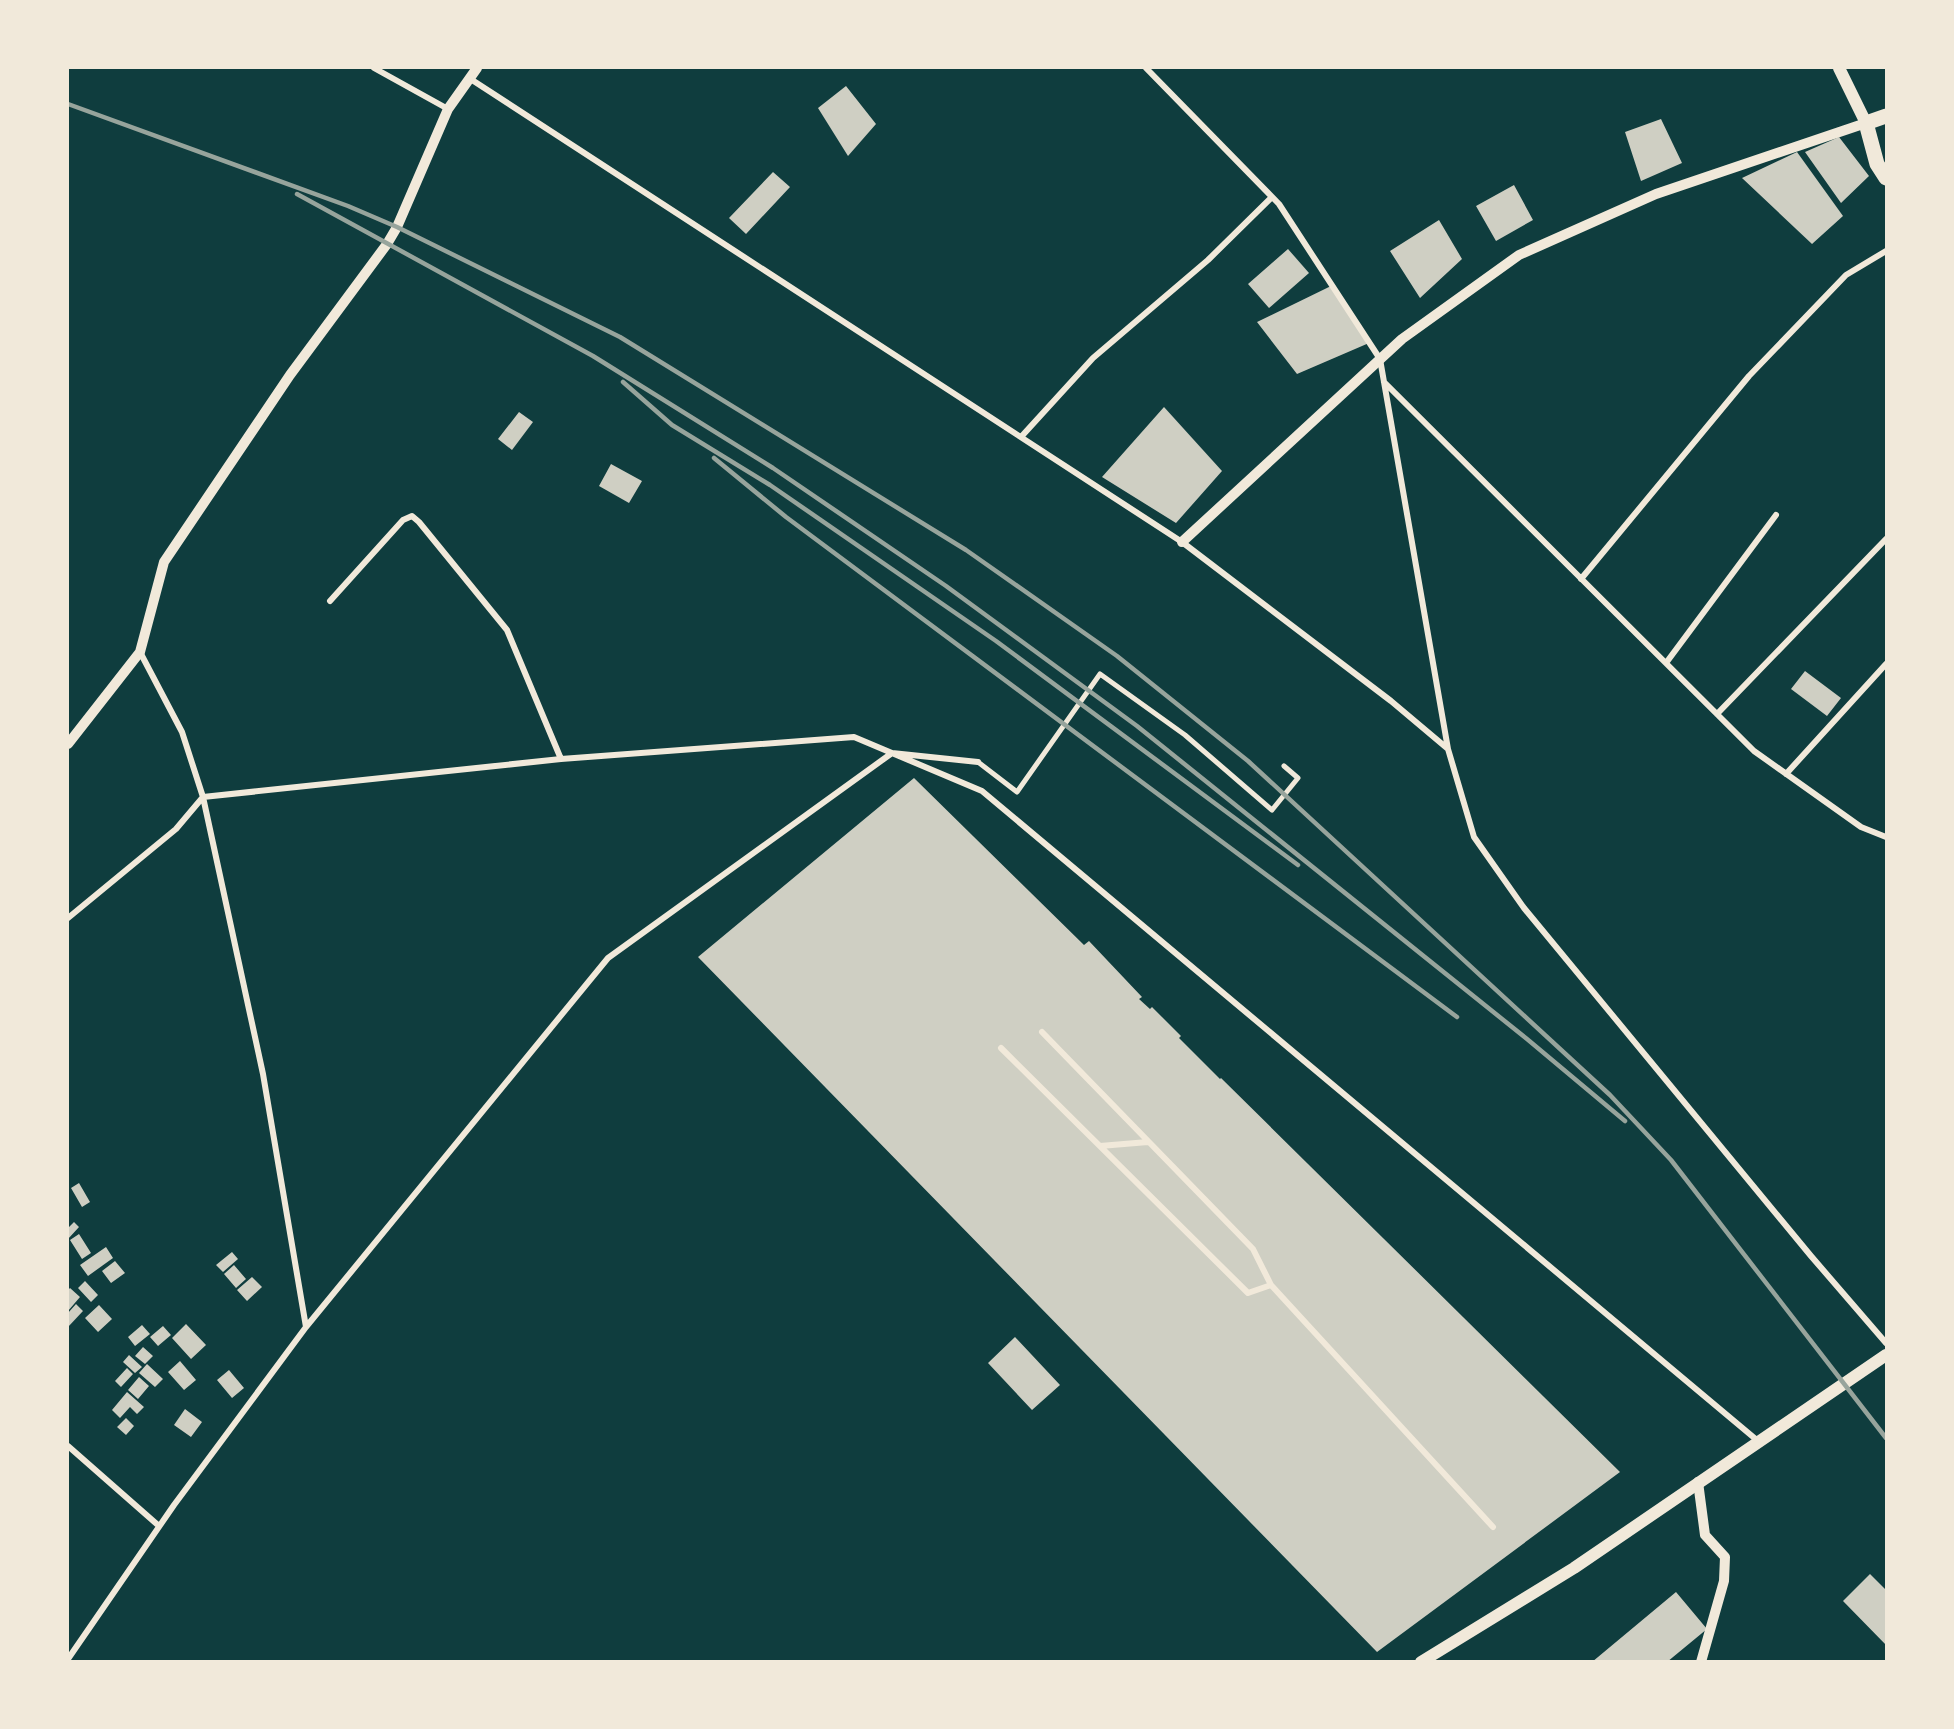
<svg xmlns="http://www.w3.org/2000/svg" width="1954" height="1729" font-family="'Source Serif 4',serif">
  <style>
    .building { fill: #cfcfc3 }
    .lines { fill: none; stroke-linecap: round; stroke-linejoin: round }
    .pedestrian { stroke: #f1e9da; stroke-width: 5 }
    .minor { stroke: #f1e9da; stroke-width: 6 }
    .tertiary { stroke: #f1e9da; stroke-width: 10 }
    .secondary { stroke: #f1e9da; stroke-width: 12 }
    .trunk { stroke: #f1e9da; stroke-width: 15 }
    .rail { stroke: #97a49c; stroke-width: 4.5 }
  </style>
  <rect width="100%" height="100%" fill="#0f3d3e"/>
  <!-- building -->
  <path class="building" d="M 846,86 L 876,124 L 848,156 L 818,108 Z
    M 1661,119 L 1682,163 L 1641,181 L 1625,132 Z
    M 1839,137 L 1869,176 L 1841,203 L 1805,152 Z
    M 1797,152 L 1843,216 L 1812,244 L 1742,178 Z
    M 773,172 L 790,187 L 746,234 L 729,218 Z
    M 1514,185 L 1533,220 L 1496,241 L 1476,206 Z
    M 1439,220 L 1462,259 L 1420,298 L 1390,251 Z
    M 1288,249 L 1309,273 L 1269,308 L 1248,284 Z
    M 1331,286 L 1369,343 L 1297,374 L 1257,322 Z
    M 1164,407 L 1222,471 L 1176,523 L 1102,477 Z
    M 519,412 L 533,422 L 512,450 L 498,439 Z
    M 611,464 L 642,481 L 629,503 L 599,486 Z
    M 1805,671 L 1841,698 L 1827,716 L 1791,689 Z
    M 914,778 L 1084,945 L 1089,941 L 1142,997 L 1139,999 L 1150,1009 L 1152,1007 L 1181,1036 L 1179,1038 L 1220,1079 L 1221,1078 L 1620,1472 L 1377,1652 L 698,957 Z
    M 79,1183 L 90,1202 L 82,1207 L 71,1188 Z
    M 74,1222 L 79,1227 L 68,1239 L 68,1228 Z
    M 79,1234 L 91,1253 L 82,1259 L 70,1240 Z
    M 106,1247 L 113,1258 L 88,1276 L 80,1265 Z
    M 232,1252 L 238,1259 L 223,1272 L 216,1265 Z
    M 115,1261 L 125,1273 L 111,1283 L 102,1271 Z
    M 234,1265 L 246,1279 L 236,1288 L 224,1274 Z
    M 252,1277 L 262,1287 L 247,1301 L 237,1290 Z
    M 85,1281 L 98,1295 L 91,1302 L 78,1288 Z
    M 70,1288 L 80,1297 L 68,1311 L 68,1290 Z
    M 76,1304 L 83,1311 L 68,1327 L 68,1313 Z
    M 99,1305 L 112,1319 L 98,1332 L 85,1318 Z
    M 186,1324 L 206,1345 L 191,1359 L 172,1338 Z
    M 142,1325 L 150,1334 L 135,1346 L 128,1337 Z
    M 163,1326 L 171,1335 L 158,1346 L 150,1337 Z
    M 1015,1337 L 1060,1385 L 1032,1410 L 988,1363 Z
    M 143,1347 L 153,1356 L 145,1364 L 135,1356 Z
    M 129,1355 L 142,1367 L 135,1373 L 123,1362 Z
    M 180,1361 L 196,1380 L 184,1390 L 168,1372 Z
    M 147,1364 L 163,1379 L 155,1387 L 139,1373 Z
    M 127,1368 L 133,1374 L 121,1387 L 115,1381 Z
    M 229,1370 L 244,1388 L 232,1398 L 217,1380 Z
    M 139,1377 L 149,1386 L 138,1399 L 128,1390 Z
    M 127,1392 L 144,1407 L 137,1414 L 130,1407 L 120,1418 L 112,1410 Z
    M 185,1409 L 202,1422 L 191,1437 L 174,1425 Z
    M 126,1418 L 134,1426 L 126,1435 L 117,1427 Z
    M 1870,1574 L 1886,1590 L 1886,1645 L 1843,1601 Z
    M 1676,1592 L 1707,1629 L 1667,1662 L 1592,1662 Z"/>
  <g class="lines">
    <!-- pedestrian -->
    <path class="pedestrian" d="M 978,762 L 1017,792 L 1100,674 L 1185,735 L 1272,810 L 1298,778 L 1284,766"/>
    <!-- minor -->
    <path class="minor" d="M 374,68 L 448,109
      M 1146,68 L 1279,204 L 1380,359 L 1448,749
      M 469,78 L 1182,542 L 1391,701 L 1448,749 L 1474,837 L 1524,908 L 1811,1256 L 1886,1343
      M 1384,382 L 1754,751 L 1861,827 L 1886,837
      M 1021,437 L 1093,358 L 1208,260 L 1272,197
      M 1581,579 L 1749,376 L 1846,275 L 1886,251
      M 330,601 L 403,520 L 412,516 L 419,522 L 507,630 L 561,759
      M 140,652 L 182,732 L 203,797 L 263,1074 L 306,1327
      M 1666,663 L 1776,515
      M 1717,714 L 1886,539
      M 1786,774 L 1886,664
      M 68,918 L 176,829 L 203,797 L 561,759 L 854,737 L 982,791 L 1758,1441
      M 1042,1032 L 1253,1249 L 1271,1285 L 1493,1527
      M 1001,1048 L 1248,1293 L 1271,1285
      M 1100,1146 L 1148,1142
      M 68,1446 L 159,1526
      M 68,1659 L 174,1505 L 306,1327 L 608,958 L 892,753 L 978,762"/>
    <!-- tertiary -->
    <path class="tertiary" d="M 1182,542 L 1402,339 L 1519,255 L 1656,194 L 1866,123
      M 68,744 L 140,652 L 164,562 L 290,375 L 387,244 L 397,227 L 448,109 L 477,68
      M 1698,1482 L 1705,1535 L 1725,1557 L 1724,1581 L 1701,1662"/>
    <!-- secondary -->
    <path class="secondary" d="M 1839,68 L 1866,123
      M 1421,1662 L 1574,1568 L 1886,1355"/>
    <!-- trunk -->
    <path class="trunk" d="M 1886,116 L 1866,123 L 1877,164 L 1886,178"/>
    <!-- rail -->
    <path class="rail" d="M 68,104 L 348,206 L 397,227 L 620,337 L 966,550 L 1117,656 L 1248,761 L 1610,1095 L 1671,1160 L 1886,1438
      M 297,194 L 593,356 L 773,468 L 946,586 L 1137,726 L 1527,1039 L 1625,1121
      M 623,382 L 672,425 L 770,485 L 996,641 L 1298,865
      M 714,458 L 786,517 L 1457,1017"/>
  </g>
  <!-- border -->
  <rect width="1954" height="1729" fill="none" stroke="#f1e9da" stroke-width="138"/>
</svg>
